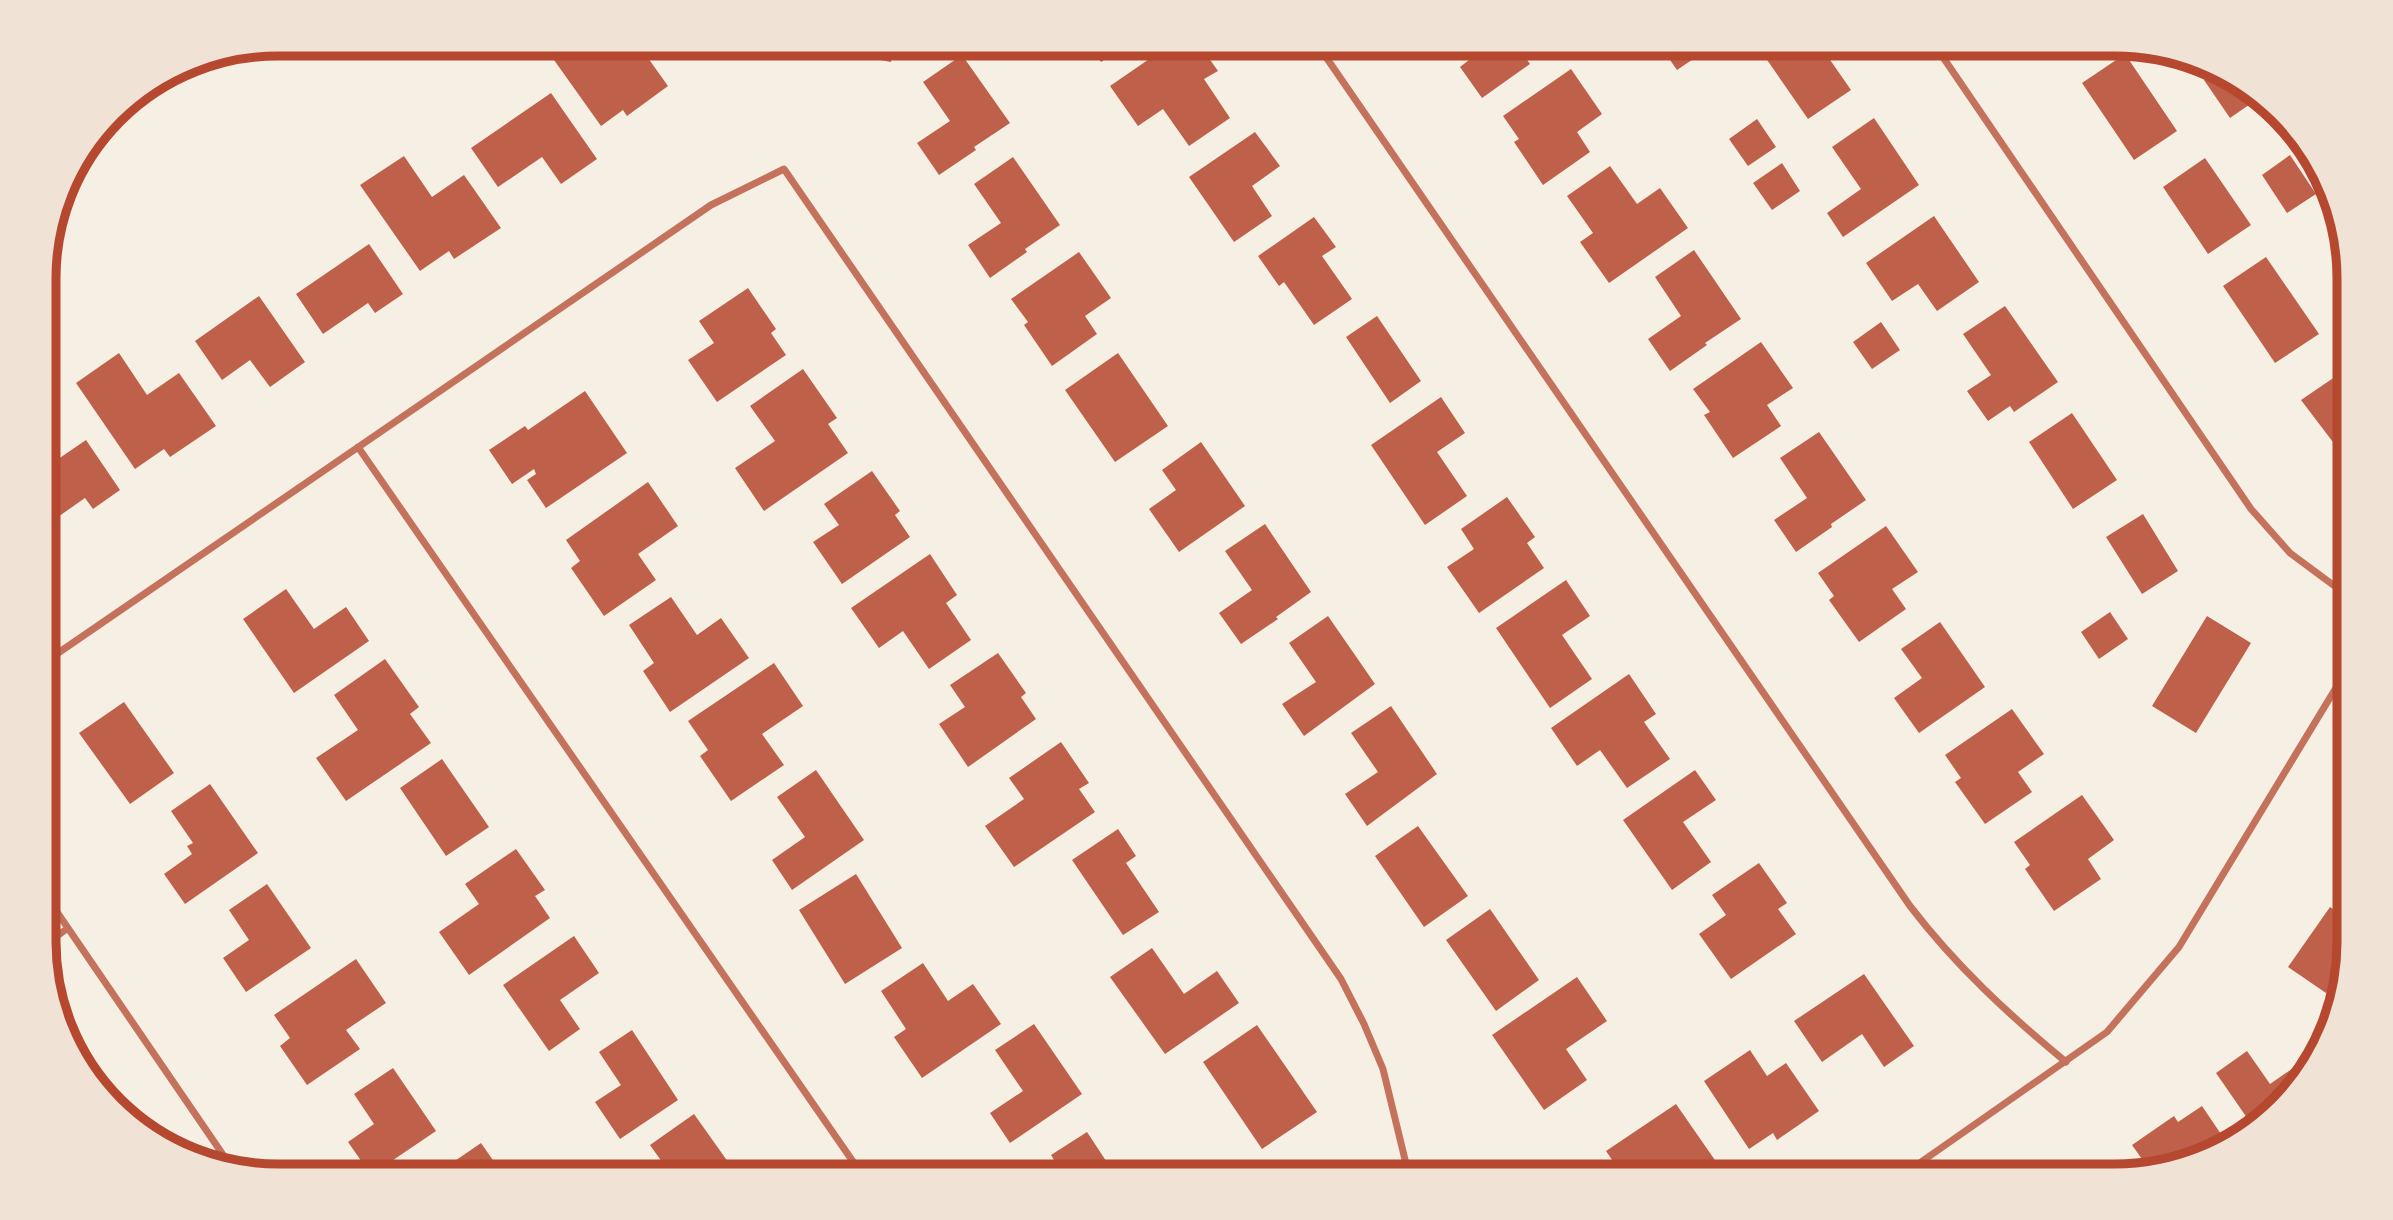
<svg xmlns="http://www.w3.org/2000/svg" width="2393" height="1220" font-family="Signika,sans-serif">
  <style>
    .building { fill: #bf614a }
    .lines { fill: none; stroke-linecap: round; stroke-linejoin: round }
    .minor { stroke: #c5725c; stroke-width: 7 }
    .rim { fill: none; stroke: #b5482f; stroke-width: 9 }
  </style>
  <rect width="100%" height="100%" fill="#f6efe4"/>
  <!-- building -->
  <path class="building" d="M 578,44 L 610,44 L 617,53 L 630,44 L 638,44 L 668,86 L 627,116 L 623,110 L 601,126 L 554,60 Z
    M 728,44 L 756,44 L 756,45 L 729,51 Z
    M 849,44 L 894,44 L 891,62 L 847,54 Z
    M 1089,44 L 1128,44 L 1101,62 Z
    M 1171,44 L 1199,44 L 1218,71 L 1204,79 L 1230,118 L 1189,146 L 1163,109 L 1138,126 L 1110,86 Z
    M 1458,44 L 1516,44 L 1530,64 L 1482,98 L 1460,67 L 1469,60 Z
    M 1659,44 L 1701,44 L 1705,51 L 1677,70 Z
    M 1756,44 L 1819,44 L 1851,90 L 1808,119 Z
    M 2125,54 L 2177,131 L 2134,160 L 2082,83 Z
    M 962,55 L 1010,123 L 974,147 L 976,150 L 939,175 L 917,143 L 950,121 L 923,82 Z
    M 1571,69 L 1602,114 L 1577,132 L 1590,152 L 1543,185 L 1514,142 L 1519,139 L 1503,116 Z
    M 2220,69 L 2256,100 L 2230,118 L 2204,80 Z
    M 551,93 L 597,159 L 561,184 L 542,157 L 498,187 L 471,148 Z
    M 1874,118 L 1919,185 L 1843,237 L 1827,213 L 1861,189 L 1832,147 Z
    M 1757,119 L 1776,147 L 1748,166 L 1729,139 Z
    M 1255,132 L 1280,166 L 1252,186 L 1272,216 L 1234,242 L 1189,177 Z
    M 2290,155 L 2316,194 L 2287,213 L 2262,175 Z
    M 404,156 L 432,197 L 464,175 L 501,228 L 454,259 L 449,251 L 420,271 L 360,185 Z
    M 1013,157 L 1060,225 L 1025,249 L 1027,252 L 990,278 L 968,245 L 1001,223 L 974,184 Z
    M 2205,158 L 2251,225 L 2208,254 L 2163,187 Z
    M 1782,163 L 1800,191 L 1772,210 L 1753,183 Z
    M 1610,166 L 1637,204 L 1660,188 L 1688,228 L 1609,283 L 1580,242 L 1593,233 L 1567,196 Z
    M 1934,216 L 1979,282 L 1937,311 L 1918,284 L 1892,301 L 1866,263 Z
    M 1314,217 L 1336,247 L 1322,256 L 1352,299 L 1314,325 L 1284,282 L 1279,286 L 1258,256 Z
    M 369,244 L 403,294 L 375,313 L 368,303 L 323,334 L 296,294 Z
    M 1694,250 L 1741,319 L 1705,343 L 1707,345 L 1670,371 L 1648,339 L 1681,316 L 1655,277 Z
    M 1079,252 L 1111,298 L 1085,316 L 1097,334 L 1052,366 L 1024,325 L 1028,322 L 1011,299 Z
    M 2266,257 L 2319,334 L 2275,363 L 2223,286 Z
    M 748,288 L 776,329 L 771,333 L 786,355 L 717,402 L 688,360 L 714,343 L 699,321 Z
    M 259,296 L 305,362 L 270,387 L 250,360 L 222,380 L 195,341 Z
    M 2005,306 L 2058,382 L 2014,412 L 2010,406 L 1988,421 L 1967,391 L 1991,375 L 1963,334 Z
    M 1377,316 L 1421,381 L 1390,403 L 1346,337 Z
    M 1881,322 L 1900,350 L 1872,369 L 1853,342 Z
    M 1761,342 L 1793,388 L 1767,405 L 1781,426 L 1733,458 L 1704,415 L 1710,412 L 1693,389 Z
    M 119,353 L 147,395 L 179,373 L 216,426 L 170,457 L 164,449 L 135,469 L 76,383 Z
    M 1118,353 L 1168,426 L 1115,462 L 1065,390 Z
    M 2348,368 L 2348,449 L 2342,454 L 2301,400 Z
    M 803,369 L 837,418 L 828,424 L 848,453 L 764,511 L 735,468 L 775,441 L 750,406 Z
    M 585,391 L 627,453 L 546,508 L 527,480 L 536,474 L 534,469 L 512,484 L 489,450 L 525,426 L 528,430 Z
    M 1441,397 L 1465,433 L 1437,452 L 1467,496 L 1425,525 L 1371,445 Z
    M 2072,413 L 2117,480 L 2073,509 L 2029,442 Z
    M 1819,432 L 1866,500 L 1831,524 L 1832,527 L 1796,552 L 1774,520 L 1807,498 L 1780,458 Z
    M 86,440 L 120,490 L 93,509 L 85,498 L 45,526 L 45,468 Z
    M 1201,442 L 1245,506 L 1179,552 L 1149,509 L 1176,490 L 1162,470 Z
    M 872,471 L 900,511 L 895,515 L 910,537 L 842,584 L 813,542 L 839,525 L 824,504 Z
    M 648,482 L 678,526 L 638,554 L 656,580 L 604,616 L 571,568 L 580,561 L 566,540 Z
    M 1507,497 L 1535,537 L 1527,543 L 1544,568 L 1479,613 L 1447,567 L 1474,549 L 1461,529 Z
    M 2143,514 L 2178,571 L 2142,594 L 2106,537 Z
    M 1265,524 L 1311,592 L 1276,617 L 1278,619 L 1241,644 L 1219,613 L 1252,590 L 1225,551 Z
    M 1886,526 L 1918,572 L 1892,589 L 1906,609 L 1859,642 L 1829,600 L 1834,596 L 1818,573 Z
    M 930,554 L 957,595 L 946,603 L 971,640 L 929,669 L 903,631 L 879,648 L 851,608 Z
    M 1566,580 L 1590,616 L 1562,635 L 1592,679 L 1550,708 L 1496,628 Z
    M 286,589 L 314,629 L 346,607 L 369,641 L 294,693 L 243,619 Z
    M 671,597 L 697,635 L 721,618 L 749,658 L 670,712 L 643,671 L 654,663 L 629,625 Z
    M 2110,612 L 2128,639 L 2099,659 L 2081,632 Z
    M 1328,616 L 1375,684 L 1304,736 L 1282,704 L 1316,682 L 1289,643 Z
    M 2207,616 L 2251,643 L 2196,733 L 2152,706 Z
    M 1940,622 L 1985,687 L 1919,733 L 1894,698 L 1922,678 L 1901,649 Z
    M 998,653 L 1026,693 L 1021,697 L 1036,719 L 968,767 L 939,724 L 965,707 L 950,685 Z
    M 385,659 L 419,707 L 410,714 L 431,743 L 346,801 L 316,758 L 358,730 L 334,695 Z
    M 774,663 L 803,706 L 762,734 L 784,765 L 731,801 L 700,756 L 708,750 L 688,721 Z
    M 1629,674 L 1656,714 L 1644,722 L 1670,759 L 1627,788 L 1600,750 L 1577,766 L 1551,728 Z
    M 124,702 L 174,773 L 130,804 L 79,733 Z
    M 1391,706 L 1437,774 L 1367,826 L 1345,794 L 1378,772 L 1351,733 Z
    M 2012,709 L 2044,754 L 2018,772 L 2032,792 L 1985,824 L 1955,782 L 1961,778 L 1945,755 Z
    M 1061,742 L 1089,783 L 1079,789 L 1095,812 L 1014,867 L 985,826 L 1024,799 L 1009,778 Z
    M 442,759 L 489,827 L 446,856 L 400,788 Z
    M 816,770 L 864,840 L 792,890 L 772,860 L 805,837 L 777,797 Z
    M 1695,770 L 1716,800 L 1683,822 L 1711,862 L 1672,890 L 1623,820 Z
    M 210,784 L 258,853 L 185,904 L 164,874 L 192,854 L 187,846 L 193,843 L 171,811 Z
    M 2082,795 L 2114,840 L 2088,859 L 2101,879 L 2054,911 L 2025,869 L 2030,865 L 2014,842 Z
    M 1418,826 L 1468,896 L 1424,927 L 1375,856 Z
    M 1118,829 L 1136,856 L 1126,863 L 1159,912 L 1123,935 L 1072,860 Z
    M 516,849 L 545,890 L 535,896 L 550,918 L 469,975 L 439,932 L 479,904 L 465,884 Z
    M 1759,863 L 1787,903 L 1778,909 L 1796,934 L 1731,979 L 1699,934 L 1726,915 L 1712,895 Z
    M 856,874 L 902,948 L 845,984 L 799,910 Z
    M 267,884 L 311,948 L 246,992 L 223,958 L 249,940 L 229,910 Z
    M 2330,907 L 2349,920 L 2349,943 L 2343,967 L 2326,993 L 2288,967 Z
    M 1490,909 L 1539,980 L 1496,1011 L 1446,940 Z
    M 574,936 L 599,973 L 560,1000 L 580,1029 L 549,1051 L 503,985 Z
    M 1152,948 L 1184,994 L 1217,971 L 1239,1003 L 1165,1054 L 1110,977 Z
    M 356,959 L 386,1003 L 346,1030 L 360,1049 L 307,1085 L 280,1046 L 290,1038 L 274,1015 Z
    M 923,963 L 948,1001 L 973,984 L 1001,1024 L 922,1078 L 894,1037 L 906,1029 L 881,991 Z
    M 1864,974 L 1914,1046 L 1884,1067 L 1862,1034 L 1822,1062 L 1794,1021 Z
    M 1577,977 L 1607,1021 L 1566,1049 L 1587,1080 L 1544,1110 L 1492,1035 Z
    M 1034,1024 L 1082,1094 L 1010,1143 L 990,1113 L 1023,1091 L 995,1050 Z
    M 1257,1025 L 1317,1112 L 1262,1149 L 1203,1062 Z
    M 632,1030 L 678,1100 L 620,1139 L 595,1102 L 621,1085 L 599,1052 Z
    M 1750,1050 L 1767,1076 L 1786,1063 L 1819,1111 L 1777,1140 L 1773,1133 L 1749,1149 L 1704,1081 Z
    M 2247,1051 L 2270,1084 L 2309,1057 L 2312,1061 L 2254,1128 L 2216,1073 Z
    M 393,1068 L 436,1131 L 371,1175 L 348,1142 L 374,1124 L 354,1094 Z
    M 1676,1104 L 1726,1176 L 1682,1176 L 1674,1164 L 1657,1176 L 1623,1176 L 1606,1151 Z
    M 2202,1106 L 2227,1143 L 2149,1169 L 2132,1145 L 2174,1116 L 2178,1122 Z
    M 694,1114 L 738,1176 L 672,1176 L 650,1145 Z
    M 1087,1132 L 1116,1176 L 1064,1176 L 1051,1155 Z
    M 481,1143 L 504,1176 L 433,1176 Z"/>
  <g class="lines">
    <!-- minor -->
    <path class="minor" d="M 1317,44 L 1910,906 C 1956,966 2008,1014 2066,1062
      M 1934,44 L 2251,509 L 2290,553 L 2348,596
      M 358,447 L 863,1176
      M 45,662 L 711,205 L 784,169 L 1341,979 L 1364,1024 L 1383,1069 L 1409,1176
      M 46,896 L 230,1165
      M 46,944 L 68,928
      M 1901,1176 L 2107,1032 L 2179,947 L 2348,668"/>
  </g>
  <!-- crop -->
  <path d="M0 0H2393V1220H0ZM278 56H2115A222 222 0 0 1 2337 278V942A222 222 0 0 1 2115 1164H278A222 222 0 0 1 56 942V278A222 222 0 0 1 278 56Z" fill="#f1e2d6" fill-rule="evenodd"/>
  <path class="rim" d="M278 56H2115A222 222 0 0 1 2337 278V942A222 222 0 0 1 2115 1164H278A222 222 0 0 1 56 942V278A222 222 0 0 1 278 56Z"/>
</svg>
